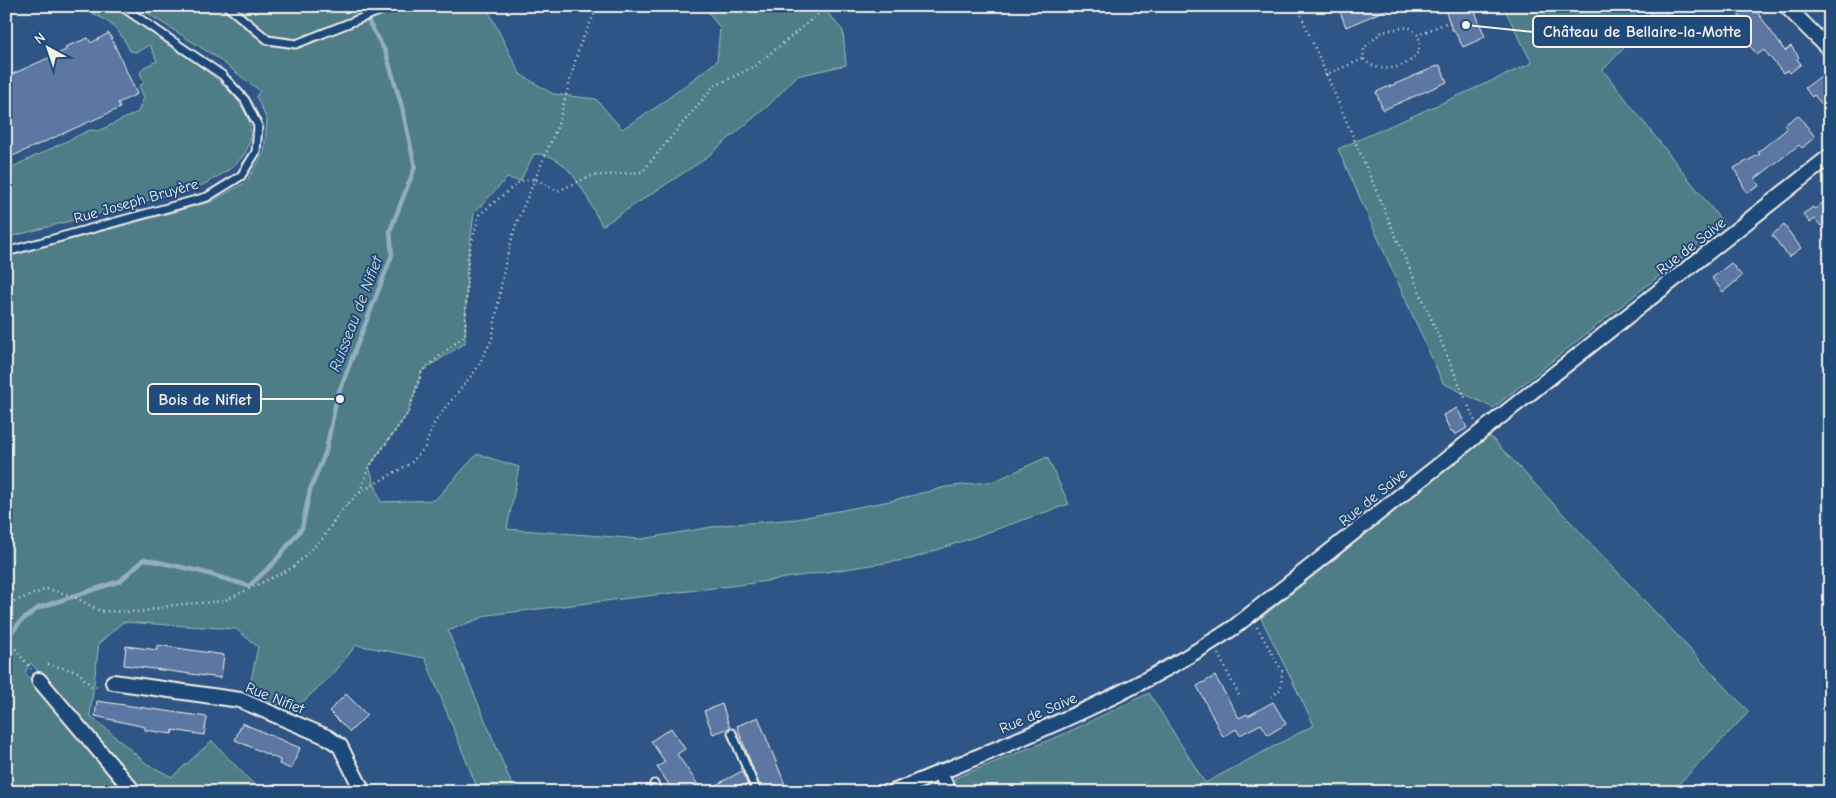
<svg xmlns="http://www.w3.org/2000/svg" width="1836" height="798" font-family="'Comic Neue',sans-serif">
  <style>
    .green { fill: #507d87; stroke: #a2b7b8 }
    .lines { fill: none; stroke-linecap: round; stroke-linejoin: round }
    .stream { stroke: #93aec1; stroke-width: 4.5 }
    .building { fill: #5b77a3; stroke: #f4f1e8 }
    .lane-casing { stroke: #f4f1e8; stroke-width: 11 }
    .street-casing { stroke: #f4f1e8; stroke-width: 18 }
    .path { stroke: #f4f1e8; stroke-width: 2.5; stroke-dasharray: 1 4; stroke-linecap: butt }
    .lane { stroke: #1f4a7a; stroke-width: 7 }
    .street { stroke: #1f4a7a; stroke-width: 14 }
    .labels { text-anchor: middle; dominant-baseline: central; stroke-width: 4; stroke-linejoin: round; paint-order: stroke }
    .street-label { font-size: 15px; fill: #f4f1e8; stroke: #1f4a7a }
    .water-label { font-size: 16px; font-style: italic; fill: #dce0de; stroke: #1f4a7a }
    .leader { fill: none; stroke: #f4f1e8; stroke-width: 2 }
    .callout-dot { fill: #f4f1e8; stroke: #1f4a7a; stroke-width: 2 }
    .callout { fill: #1f4a7a; stroke: #f4f1e8; stroke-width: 2 }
    .callout-label { font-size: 16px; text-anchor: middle; font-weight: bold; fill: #f4f1e8 }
  </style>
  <rect width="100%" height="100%" fill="#2e5585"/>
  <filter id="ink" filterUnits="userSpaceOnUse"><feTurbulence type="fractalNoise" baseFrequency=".02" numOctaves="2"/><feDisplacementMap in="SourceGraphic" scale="10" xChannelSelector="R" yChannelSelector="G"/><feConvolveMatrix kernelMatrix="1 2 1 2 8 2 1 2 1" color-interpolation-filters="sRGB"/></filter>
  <g filter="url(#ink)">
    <!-- green -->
    <path class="green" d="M 80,6 C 89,6 105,3 114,7 C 131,15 146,29 161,40 C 190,60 262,100 249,144 C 244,164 215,179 198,187 L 6,238 L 6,170 L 90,130 L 98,131 L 138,112 L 144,97 L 139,86 L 144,83 L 140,73 L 144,67 L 157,61 L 150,45 L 136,52 L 130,51 C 117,23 106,21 80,6 Z
      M 136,6 L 486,6 L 520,74 L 553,94 L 596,99 L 622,129 L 658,106 L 717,61 L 720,28 L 704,6 L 822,6 L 843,31 L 846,65 L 797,76 L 769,105 L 702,161 L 602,226 C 587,199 570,152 534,154 L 520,181 L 507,178 L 474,213 L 467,268 L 465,343 L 422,371 L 408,413 L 369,467 L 381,502 L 435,500 L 477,454 L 519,467 L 507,529 L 642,539 L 723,525 L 796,519 L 890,501 L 946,487 L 995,481 L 1047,457 L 1069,504 L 911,559 L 747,584 L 488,615 L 448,631 L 515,792 L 474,792 L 476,785 L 425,658 L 356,645 L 335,672 L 291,713 L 262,700 L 249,689 L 258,647 L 236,629 L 123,622 L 99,643 L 90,715 L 147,764 L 172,777 L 212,741 L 261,792 L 143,792 L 31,663 L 25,672 L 122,792 L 6,792 L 6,257 L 211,202 L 246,182 L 264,153 L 267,120 L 256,96 L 260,91 L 216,57 Z
      M 1503,6 L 1630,6 L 1642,29 L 1603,70 L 1724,224 L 1493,408 L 1443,383 L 1338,149 L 1532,63 Z
      M 1489,435 L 1749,712 L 1671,792 L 958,792 L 954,786 L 955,778 L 1062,735 L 1149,693 L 1205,783 L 1314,725 L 1261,618 Z"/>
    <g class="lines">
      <!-- stream -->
      <path class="stream" d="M 6,639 L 21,621 L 38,608 L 120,581 L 144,559 L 199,571 L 249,586 L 273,564 L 302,528 L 310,490 L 326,451 L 337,397 L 392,255 L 390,231 L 415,167 L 402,107 L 386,53 L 366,17 L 363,6"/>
    </g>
    <!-- building -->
    <path class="building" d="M 1346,6 L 1395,6 L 1346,27 L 1339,9 Z
      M 1444,6 L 1473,6 L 1485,37 L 1463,47 L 1454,30 L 1452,30 Z
      M 1644,6 L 1660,6 L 1675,22 L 1648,47 L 1638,36 L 1656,19 Z
      M 1732,6 L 1753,6 L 1785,51 L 1791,46 L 1799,57 L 1797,59 L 1801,64 L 1790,73 L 1788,70 L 1783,73 L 1764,50 L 1757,55 L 1745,39 L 1752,33 Z
      M 109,33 L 137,94 L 118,103 L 120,108 L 6,159 L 6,77 L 66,50 L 65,47 L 88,38 L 91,43 Z
      M 1440,65 L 1447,82 L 1383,110 L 1376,92 Z
      M 1821,76 L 1830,87 L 1830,114 L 1814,95 L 1812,97 L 1805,88 Z
      M 1798,115 L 1815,137 L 1802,148 L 1799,145 L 1755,179 L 1759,186 L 1747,193 L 1734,168 L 1760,154 L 1758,152 L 1787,129 L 1784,125 Z
      M 1830,197 L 1830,218 L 1821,226 L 1815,219 L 1810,223 L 1803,214 L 1813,207 L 1815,209 Z
      M 1784,225 L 1801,248 L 1789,257 L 1772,235 Z
      M 1731,263 L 1742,276 L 1723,292 L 1712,278 Z
      M 1457,408 L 1467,428 L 1455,435 L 1453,431 L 1451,432 L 1443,415 Z
      M 157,645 L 224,655 L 221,678 L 124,665 L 126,646 L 157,650 Z
      M 1215,676 L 1239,718 L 1247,714 L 1248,716 L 1273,702 L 1286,724 L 1268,735 L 1261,724 L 1240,735 L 1236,729 L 1223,737 L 1197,686 Z
      M 346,694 L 367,715 L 350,732 L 329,711 Z
      M 97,701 L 207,717 L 204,735 L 173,730 L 172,734 L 145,730 L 145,727 L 95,716 Z
      M 722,704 L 730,728 L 713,734 L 704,711 Z
      M 758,717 L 788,792 L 762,792 L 752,766 L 737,726 Z
      M 242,723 L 300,748 L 291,769 L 279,764 L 280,760 L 235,740 Z
      M 671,728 L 685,749 L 677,754 L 703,792 L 674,792 L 657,767 L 665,762 L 651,741 Z
      M 742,771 L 751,792 L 703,792 Z"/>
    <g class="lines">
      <!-- lane casing -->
      <g class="lane-casing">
        <path id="lane" d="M 227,6 L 268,40 L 296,44 L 392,6
          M 6,252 L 207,197 L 241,176 L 256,152 L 258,126 L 245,100 L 222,75 L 121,6
          M 732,733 L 757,792
          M 654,784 L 658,792"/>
      </g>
      <!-- street casing -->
      <g class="street-casing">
        <path id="street" d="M 1786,6 L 1830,50
          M 39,680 L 134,792
          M 113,682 L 240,700 L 327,737 L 340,746 L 363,792
          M 939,772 L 949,792
          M 893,792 C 1012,742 1125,700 1233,628 L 1830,156"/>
      </g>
      <!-- path -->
      <path class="path" d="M 1297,6 L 1475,421
        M 1475,11 L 1487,6
        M 1364,59 C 1382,80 1429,63 1418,35
        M 1325,75 L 1363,59 L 1364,48 L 1383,31 L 1409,27 L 1418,35 L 1448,22
        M 360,492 L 369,467 L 408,413 L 422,371 L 465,335 L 468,257 L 479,215 L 520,181 L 535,179 L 558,191 L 591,176 L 642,172 L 713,87 L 755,66 L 828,6
        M 6,607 L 15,601 L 47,589 L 73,596 L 100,611 L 140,612 L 174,605 L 224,601 L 292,568 L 323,538 L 340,512 L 359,493 L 411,463 L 425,447 L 433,425 L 445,408 L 476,370 L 492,339 L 505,264 L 516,224 L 558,125 L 579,47 L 598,6
        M 1257,627 L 1282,671 L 1281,689 L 1269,699
        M 6,637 L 31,669
        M 1218,654 L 1240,697
        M 48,664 L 78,672 L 91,686 L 100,687"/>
      <!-- lane -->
      <use href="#lane" class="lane"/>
      <!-- street -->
      <use href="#street" class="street"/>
    </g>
  </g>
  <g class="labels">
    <!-- street labels -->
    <g class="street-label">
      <text transform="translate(136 201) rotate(-16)">Rue Joseph Bruyère</text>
      <text transform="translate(1691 246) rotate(-38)">Rue de Saive</text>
      <text transform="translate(1373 497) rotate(-39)">Rue de Saive</text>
      <text transform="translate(275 698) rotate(22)">Rue Nifiet</text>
      <text transform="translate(1038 713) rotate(-23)">Rue de Saive</text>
    </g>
    <!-- water labels -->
    <g class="water-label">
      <text transform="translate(356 314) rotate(-69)">Ruisseau de Nifiet</text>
    </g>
  </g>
  <!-- callouts -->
  <path class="leader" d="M1466 25L1533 32M340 399L261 399"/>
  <g class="callout-dot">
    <circle cx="1466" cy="25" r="5"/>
    <circle cx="340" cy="399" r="5"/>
  </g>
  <g class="callout">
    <rect x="1533" y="16" width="218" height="31" rx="5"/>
    <rect x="148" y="384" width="113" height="30" rx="5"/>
  </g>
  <g class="callout-label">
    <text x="1642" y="37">Château de Bellaire-la-Motte</text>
    <text x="205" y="405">Bois de Nifiet</text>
  </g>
  <!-- margin -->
  <rect width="1836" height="798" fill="none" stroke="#1f4a7a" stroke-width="25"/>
  <rect x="12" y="12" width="1811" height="773" fill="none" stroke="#f4f1e8" stroke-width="2" filter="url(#ink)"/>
  <!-- north arrow -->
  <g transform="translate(48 48) rotate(320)" stroke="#1f4a7a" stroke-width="4" paint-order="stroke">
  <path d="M0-4L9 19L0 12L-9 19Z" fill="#f4f1e8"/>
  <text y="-8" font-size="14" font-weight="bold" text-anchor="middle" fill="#f4f1e8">N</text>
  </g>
</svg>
